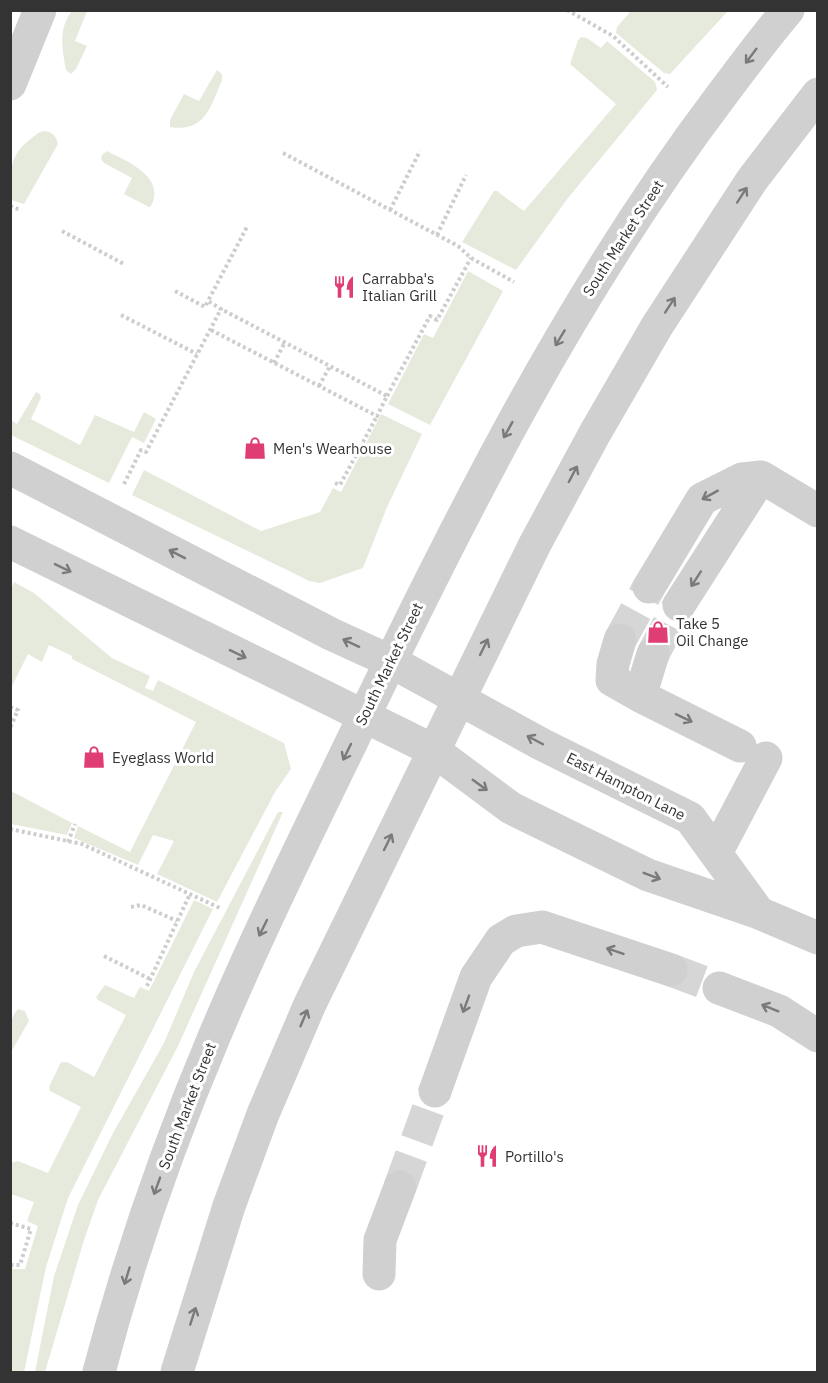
<svg xmlns="http://www.w3.org/2000/svg" width="828" height="1383" font-family="'IBM Plex Sans',sans-serif">
  <style>
    .green { fill: #e6eadc }
    .lines { fill: none; stroke-linecap: round; stroke-linejoin: round }
    .minor-tunnel { stroke: #d6d6d6; stroke-width: 33; stroke-dasharray: 33 16; stroke-linecap: butt }
    .path { stroke: #cdcdcd; stroke-width: 4; stroke-dasharray: 3 3; stroke-linecap: butt }
    .minor { stroke: #d0d0d0; stroke-width: 33 }
    .oneway { stroke: #7a7a7a }
    .labels { text-anchor: middle; dominant-baseline: central; stroke-width: 6; stroke-linejoin: round; paint-order: stroke }
    .street-label { font-size: 15px; fill: #333; stroke: #fff }
    .poi-label { font-size: 15px; fill: #333; stroke: #fff; text-anchor: start }
  </style>
  <rect width="100%" height="100%" fill="#fff"/>
  <!-- green -->
  <path class="green" d="M 72,11 L 87,11 L 75,41 L 87,46 L 76,69 L 71,74 L 66,70 C 62,48 58,29 72,11 Z
    M 631,11 L 631,10 L 728,11 L 670,74 L 664,73 L 616,33 L 617,27 Z
    M 581,37 L 587,38 L 601,48 L 607,41 L 655,82 L 657,90 L 568,198 L 516,270 L 462,242 L 494,191 L 497,191 L 524,211 L 616,104 L 570,64 L 578,40 Z
    M 217,70 L 222,74 L 222,80 C 211,106 205,133 170,127 L 170,120 L 184,94 L 199,101 Z
    M 43,131 C 52,131 56,136 58,144 L 24,204 L 11,200 C 10,177 8,157 27,142 C 33,137 37,133 43,131 Z
    M 107,151 C 127,161 166,177 151,206 L 149,207 L 124,194 L 132,178 L 104,163 L 101,159 L 102,155 Z
    M 468,271 L 503,291 L 430,425 L 388,404 L 424,334 L 433,338 Z
    M 36,392 L 40,394 L 41,398 L 31,419 L 80,445 L 95,415 L 134,432 L 144,412 L 156,419 L 144,443 L 132,437 L 109,483 L 11,435 L 11,420 L 17,424 Z
    M 381,414 L 422,434 L 387,507 L 363,568 L 320,583 L 309,581 L 287,570 L 132,495 L 144,470 L 261,531 L 320,512 L 333,488 L 341,492 Z
    M 14,582 L 34,593 L 112,658 L 150,676 L 145,688 L 153,691 L 158,680 L 284,743 L 291,769 L 275,792 L 217,902 L 157,874 L 174,841 L 153,835 L 138,865 L 74,838 L 78,826 L 130,852 L 196,722 L 72,659 L 72,656 L 49,645 L 42,662 L 28,654 L 11,688 L 10,591 Z
    M 11,791 L 72,823 L 67,835 L 11,824 Z
    M 278,812 L 283,812 L 178,1046 L 98,1200 L 84,1240 L 45,1372 L 35,1372 L 54,1276 L 78,1205 L 113,1133 L 164,1043 L 194,972 Z
    M 194,900 L 213,909 L 68,1198 L 46,1267 L 24,1372 L 11,1372 L 11,1269 L 25,1269 L 38,1226 L 27,1221 L 34,1202 L 11,1194 L 11,1163 L 18,1161 L 48,1173 L 81,1107 L 50,1091 L 49,1087 L 61,1062 L 67,1062 L 94,1077 L 126,1015 L 98,1000 L 96,997 L 105,985 L 134,998 L 140,987 L 149,991 Z
    M 18,1009 L 25,1011 L 29,1021 L 11,1052 C 10,1039 8,1018 18,1009 Z"/>
  <g class="lines">
    <!-- minor-tunnel -->
    <path class="minor-tunnel" d="M 620,640 L 649,587
      M 653,654 L 679,605
      M 671,970 L 719,988
      M 400,1187 L 435,1091"/>
    <!-- path -->
    <path class="path" d="M 567,10 L 613,36 L 668,87
      M 283,153 L 458,246 L 471,258 L 514,282
      M 10,206 L 21,210
      M 390,210 L 420,151
      M 62,231 L 124,264
      M 437,235 L 466,175
      M 175,291 L 205,307 L 208,301
      M 121,315 L 197,354
      M 211,330 L 377,416 L 387,396 L 221,309
      M 274,363 L 285,342
      M 319,386 L 330,366
      M 387,396 L 430,316 L 437,320 L 471,258
      M 335,483 L 340,485 L 377,416
      M 124,484 L 141,450 L 146,452 L 221,309 L 208,301 L 248,225
      M 10,707 L 18,710 L 10,728
      M 10,829 L 82,844 L 220,908
      M 68,842 L 75,824
      M 131,907 L 141,905 L 177,921
      M 104,956 L 150,979
      M 147,986 L 190,894
      M 10,1223 L 31,1229 L 20,1265 L 10,1265"/>
    <!-- minor -->
    <path class="minor" d="M 10,84 L 40,10
      M 10,468 L 331,634 L 390,661 L 541,744 L 690,818 L 759,913 L 648,875 L 511,808 L 433,750 L 10,542
      M 649,587 L 702,499 L 742,479 L 761,477 L 818,511
      M 679,605 L 761,477
      M 620,640 L 613,664 L 612,680 L 640,696 L 740,746
      M 640,696 L 653,654
      M 716,853 L 766,758
      M 759,913 L 818,938
      M 719,988 L 779,1011 L 818,1036
      M 435,1091 L 476,977 L 501,940 L 516,931 L 542,927 L 671,970
      M 379,1274 L 380,1240 L 400,1187
      M 99,1372 C 129,1258 168,1146 214,1037 C 257,935 306,836 354,737 C 461,514 572,293 721,96 C 743,67 764,38 788,10
      M 177,1372 L 229,1206 L 263,1114 L 310,1004 L 535,544 L 595,433 L 657,326 L 752,180 L 818,94"/>
  </g>
  <!-- one-way arrows -->
  <defs><path id="oneway-shaft" d="M-6 0H5M1.5-3L5.5 0L1.5 3" fill="none" stroke-width="1.6" stroke-linecap="round" stroke-linejoin="round" transform="scale(1.5)"/></defs>
  <g class="oneway">
    <use href="#oneway-shaft" transform="translate(751 56) rotate(127)"/>
    <use href="#oneway-shaft" transform="translate(742 195) rotate(-57)"/>
    <use href="#oneway-shaft" transform="translate(670 305) rotate(-57)"/>
    <use href="#oneway-shaft" transform="translate(560 338) rotate(121)"/>
    <use href="#oneway-shaft" transform="translate(508 430) rotate(119)"/>
    <use href="#oneway-shaft" transform="translate(573 474) rotate(-62)"/>
    <use href="#oneway-shaft" transform="translate(710 495) rotate(151)"/>
    <use href="#oneway-shaft" transform="translate(177 554) rotate(-153)"/>
    <use href="#oneway-shaft" transform="translate(63 568) rotate(26)"/>
    <use href="#oneway-shaft" transform="translate(696 579) rotate(123)"/>
    <use href="#oneway-shaft" transform="translate(351 643) rotate(-155)"/>
    <use href="#oneway-shaft" transform="translate(484 647) rotate(-64)"/>
    <use href="#oneway-shaft" transform="translate(238 654) rotate(26)"/>
    <use href="#oneway-shaft" transform="translate(684 718) rotate(26)"/>
    <use href="#oneway-shaft" transform="translate(535 740) rotate(-152)"/>
    <use href="#oneway-shaft" transform="translate(347 752) rotate(116)"/>
    <use href="#oneway-shaft" transform="translate(480 785) rotate(36)"/>
    <use href="#oneway-shaft" transform="translate(388 842) rotate(-64)"/>
    <use href="#oneway-shaft" transform="translate(652 876) rotate(21)"/>
    <use href="#oneway-shaft" transform="translate(263 928) rotate(116)"/>
    <use href="#oneway-shaft" transform="translate(615 951) rotate(-161)"/>
    <use href="#oneway-shaft" transform="translate(466 1004) rotate(110)"/>
    <use href="#oneway-shaft" transform="translate(770 1008) rotate(-158)"/>
    <use href="#oneway-shaft" transform="translate(304 1018) rotate(-67)"/>
    <use href="#oneway-shaft" transform="translate(157 1186) rotate(110)"/>
    <use href="#oneway-shaft" transform="translate(127 1276) rotate(107)"/>
    <use href="#oneway-shaft" transform="translate(193 1316) rotate(-72)"/>
  </g>
  <!-- icons -->
  <defs>
    <g id="restaurant-bare" transform="scale(1.8)"><path d="M-5-6h1v4h1v-4h1v4h1v-4h1v5L-1.5 .5V6h-2V.5L-5-1ZM5-6V6H3V1.5H1.5Q1.5-4 5-6Z" fill="#e13d75" stroke="#fff" stroke-width="2.5" paint-order="stroke"/></g>
    <g id="shop-bare" transform="scale(1.8)"><path d="M-5-2.5h2.3a2.7 3.5 0 0 1 5.4 0H5L5.5 6h-11ZM-1.5-2.5h3a1.5 2.3 0 0 0-3 0Z" fill="#e13d75" stroke="#fff" stroke-width="2.5" paint-order="stroke"/></g>
  </defs>
  <g fill-rule="evenodd">
    <use href="#restaurant-bare" x="344" y="287"/>
    <use href="#shop-bare" x="255" y="448"/>
    <use href="#shop-bare" x="658" y="632"/>
    <use href="#shop-bare" x="94" y="757"/>
    <use href="#restaurant-bare" x="487" y="1156"/>
  </g>
  <g class="labels">
    <!-- street labels -->
    <g class="street-label">
      <text transform="translate(623 238) rotate(-57)">South Market Street</text>
      <text transform="translate(389 664) rotate(-64)">South Market Street</text>
      <text transform="translate(626 786) rotate(27)">East Hampton Lane</text>
      <text transform="translate(187 1106) rotate(-69)">South Market Street</text>
    </g>
    <!-- poi labels -->
    <g class="poi-label">
      <text x="362" y="278">Carrabba's<tspan x="362" dy="17">Italian Grill</tspan></text>
      <text x="273" y="448">Men's Wearhouse</text>
      <text x="676" y="623">Take 5<tspan x="676" dy="17">Oil Change</tspan></text>
      <text x="112" y="757">Eyeglass World</text>
      <text x="505" y="1156">Portillo's</text>
    </g>
  </g>
  <!-- border -->
  <rect width="828" height="1383" fill="none" stroke="#333333" stroke-width="24"/>
</svg>
